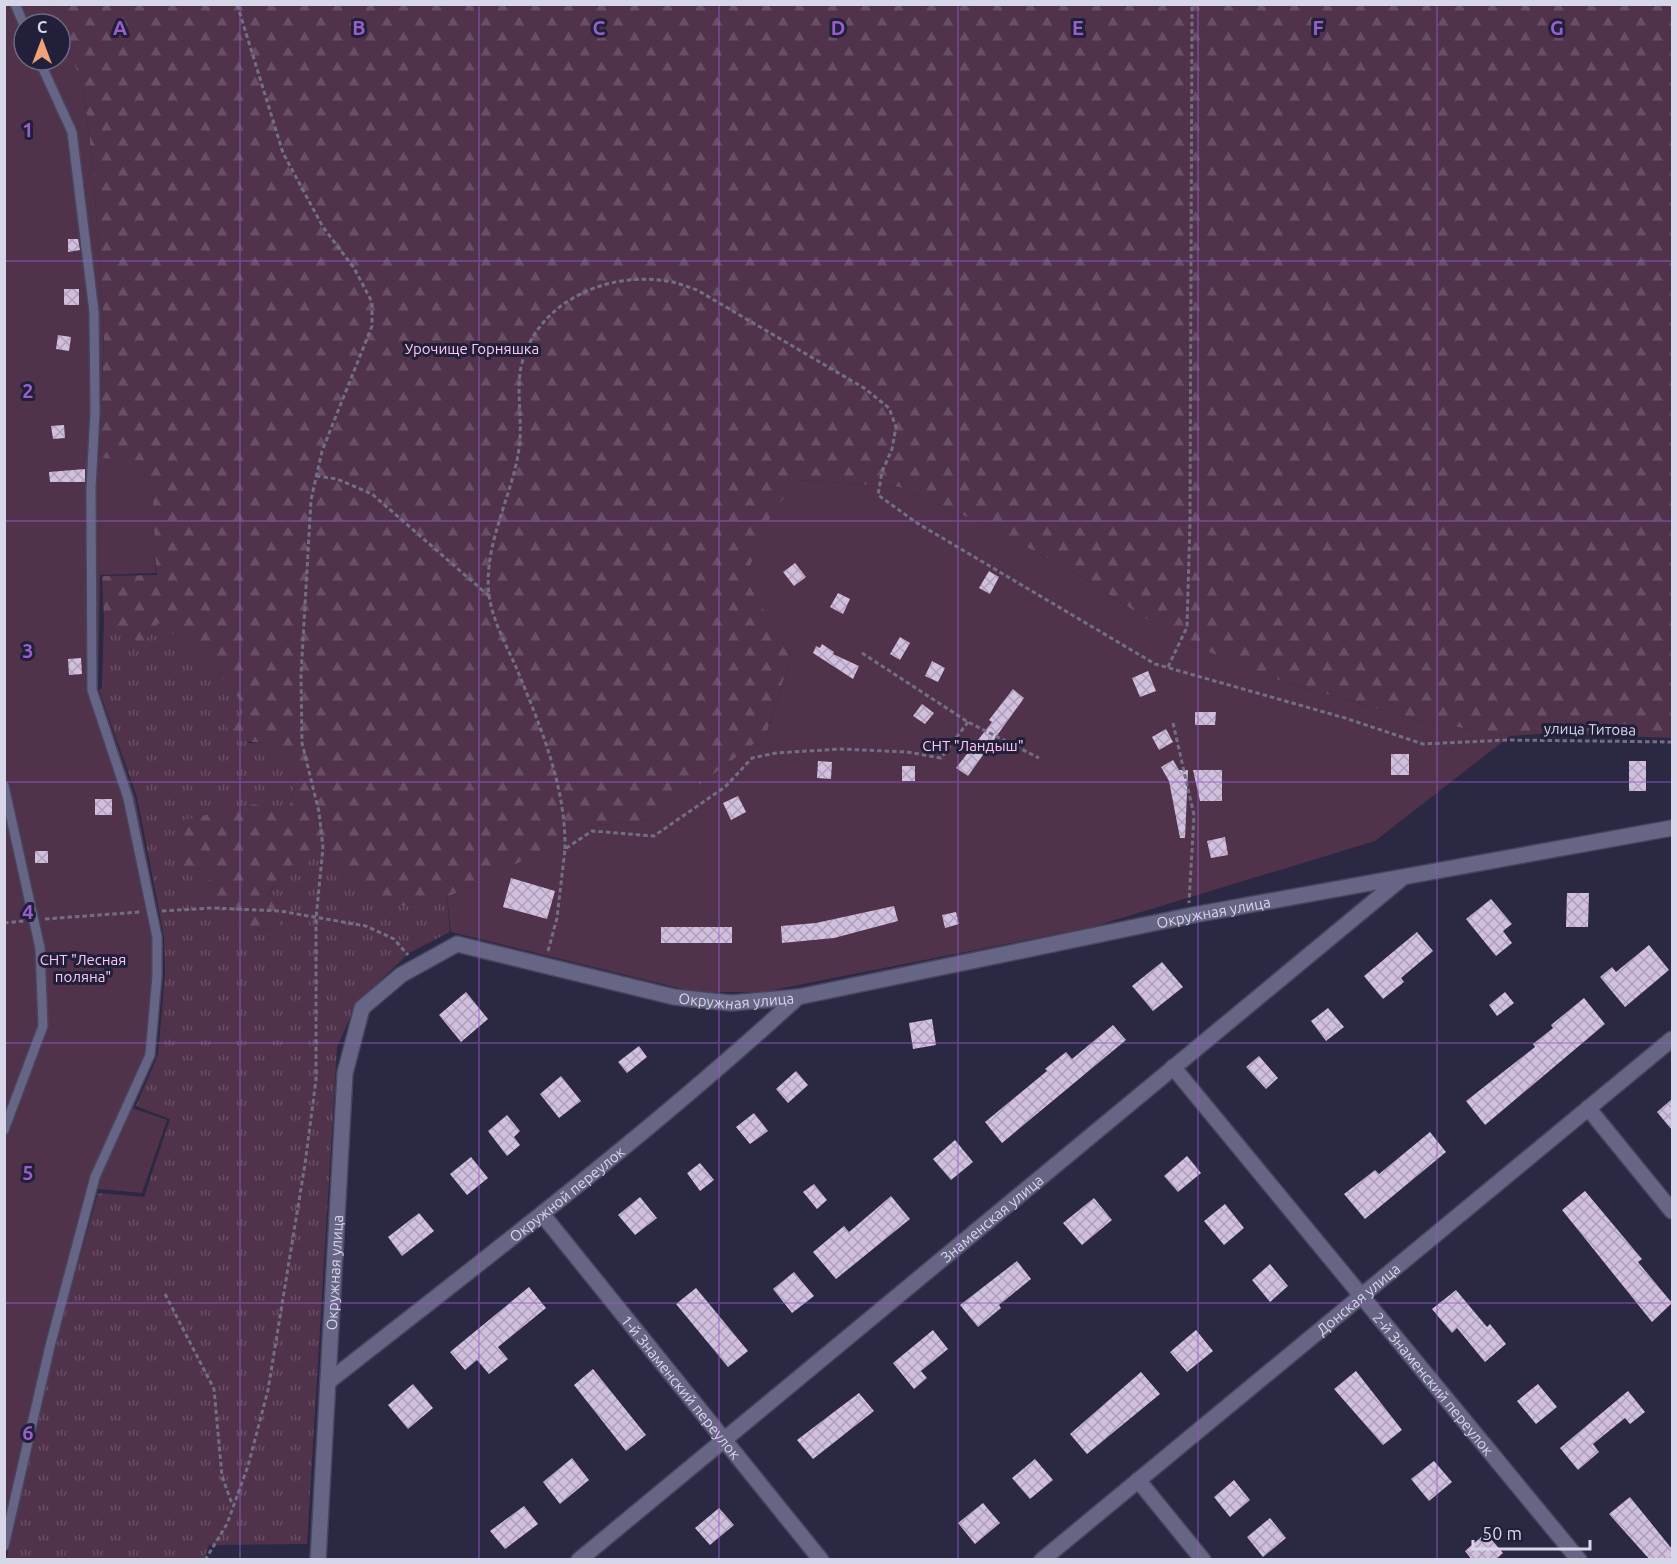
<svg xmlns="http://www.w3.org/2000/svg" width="1677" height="1564" font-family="Ubuntu,sans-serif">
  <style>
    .grass { fill: url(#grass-tufts) }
    .forest { fill: url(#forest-firs) }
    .garden { fill: #51324b }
    .building { fill: url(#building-cross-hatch) }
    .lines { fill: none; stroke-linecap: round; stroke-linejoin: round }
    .service-casing { stroke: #47445c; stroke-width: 12 }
    .minor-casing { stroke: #47445c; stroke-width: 18 }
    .path { stroke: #716f87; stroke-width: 3; stroke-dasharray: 4.5 3; stroke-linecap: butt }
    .service { stroke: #676585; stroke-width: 9 }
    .minor { stroke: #676585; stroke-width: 15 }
    .grid { fill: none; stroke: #975fcc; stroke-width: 1.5; stroke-opacity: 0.55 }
    .labels { text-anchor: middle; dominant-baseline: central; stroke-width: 6; stroke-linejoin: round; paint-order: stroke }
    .park-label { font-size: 15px; fill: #fec7f1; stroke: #211f39 }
    .street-label { font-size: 15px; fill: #d7d7e9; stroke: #211f39 }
    .grid-label { font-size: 20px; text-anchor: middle; font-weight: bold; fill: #975fcc; stroke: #211f39; stroke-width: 6; stroke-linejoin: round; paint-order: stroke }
  </style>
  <defs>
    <pattern id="grass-tufts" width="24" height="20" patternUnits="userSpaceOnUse" patternTransform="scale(1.5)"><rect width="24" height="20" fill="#51324b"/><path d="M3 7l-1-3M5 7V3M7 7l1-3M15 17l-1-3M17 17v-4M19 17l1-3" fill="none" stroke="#694f65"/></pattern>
    <pattern id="forest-firs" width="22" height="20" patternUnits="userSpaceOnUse" patternTransform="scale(1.5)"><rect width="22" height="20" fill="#51324b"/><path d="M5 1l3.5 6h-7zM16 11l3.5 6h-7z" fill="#694f65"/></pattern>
    <pattern id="building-cross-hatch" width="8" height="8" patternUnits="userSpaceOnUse" patternTransform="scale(1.5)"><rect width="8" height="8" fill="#d1bfdf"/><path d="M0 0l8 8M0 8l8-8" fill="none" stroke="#ad9fb9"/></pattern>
  </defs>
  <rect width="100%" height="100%" fill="#2b2844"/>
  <!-- grass -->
  <path class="grass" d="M 104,621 L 141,645 L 159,623 L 206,658 L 244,705 L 241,718 L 248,743 L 265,743 L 298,774 L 288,812 L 254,804 L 191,869 L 223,866 L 217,876 L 193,889 L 224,909 L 243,930 L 282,929 L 268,896 L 279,878 L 307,850 L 335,865 L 368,897 L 404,906 L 447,897 L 450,932 L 409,953 L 356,1004 L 337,1047 L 307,1544 L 209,1545 L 204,1559 L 6,1560 L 55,1346 L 98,1193 L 144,1197 L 170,1119 L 136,1106 L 158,1055 L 165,975 L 164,936 L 137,797 L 99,690 L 102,688 Z"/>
  <!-- forest -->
  <path class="forest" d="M 51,5 L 1672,5 L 1672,738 L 1551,733 L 1510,736 L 1420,721 L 1284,682 L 1178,640 L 1084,578 L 987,526 L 899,487 L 799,480 L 745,578 L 791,656 L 766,735 L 654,819 L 581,828 L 484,882 L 447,897 L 404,906 L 368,897 L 335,865 L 307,851 L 279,878 L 268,895 L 285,897 L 275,913 L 282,929 L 243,930 L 224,909 L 192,888 L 217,876 L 223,866 L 191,869 L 182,865 L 184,820 L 254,804 L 288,812 L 298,774 L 265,743 L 230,740 L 226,720 L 241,718 L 244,705 L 206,658 L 159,623 L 141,645 L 104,621 L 102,576 L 157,575 L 154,547 L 99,458 L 104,330 L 93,168 L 83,87 Z"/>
  <!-- garden -->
  <path class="garden" d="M 51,4 L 59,24 L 24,24 L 24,60 L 60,60 L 60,26 L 83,87 L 93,168 L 104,330 L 99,458 L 148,461 L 153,498 L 156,573 L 100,575 L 98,689 L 135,797 L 162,935 L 162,977 L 154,1056 L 132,1108 L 167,1120 L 142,1193 L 88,1188 L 5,1531 L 4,5 Z
    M 798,480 L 899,487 L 987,526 L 1084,578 L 1178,640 L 1284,682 L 1420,721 L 1510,736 L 1375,841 L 1092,927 L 763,992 L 695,992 L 451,932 L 447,897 L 484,882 L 581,828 L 654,819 L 766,735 L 791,656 L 745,578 L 773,511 Z"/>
  <!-- building -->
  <path class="building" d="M 68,239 L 78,239 L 80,250 L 68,252 Z
    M 64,289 L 79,289 L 79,305 L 64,305 Z
    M 58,335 L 71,337 L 69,351 L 56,349 Z
    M 64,425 L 65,438 L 53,439 L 51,426 Z
    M 85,469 L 85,482 L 50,482 L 49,472 Z
    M 795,563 L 806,577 L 794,586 L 783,572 Z
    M 989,571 L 999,577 L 990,594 L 979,588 Z
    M 838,593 L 850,599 L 843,614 L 830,607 Z
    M 900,637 L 910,643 L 900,660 L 890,654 Z
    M 822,644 L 834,652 L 833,654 L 859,666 L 853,679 L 813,653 L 816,646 L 820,648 Z
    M 81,658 L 82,674 L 69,675 L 68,659 Z
    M 932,661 L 945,668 L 938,682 L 925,676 Z
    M 1148,671 L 1156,691 L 1140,697 L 1132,678 Z
    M 1013,689 L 1024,698 L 968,776 L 956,768 L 992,722 L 989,720 Z
    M 922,704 L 934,713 L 925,724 L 913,716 Z
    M 1195,712 L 1216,712 L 1215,725 L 1195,725 Z
    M 1166,729 L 1173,742 L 1159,750 L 1152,737 Z
    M 1391,754 L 1409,754 L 1409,775 L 1391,775 Z
    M 1173,760 L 1179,770 L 1188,770 L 1185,838 L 1180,838 L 1169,781 L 1161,767 Z
    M 818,761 L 832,762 L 831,779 L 817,778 Z
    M 1629,761 L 1646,761 L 1646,791 L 1629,791 Z
    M 902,766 L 915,766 L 915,781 L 902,781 Z
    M 1193,770 L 1222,770 L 1222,801 L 1200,801 Z
    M 738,796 L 746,812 L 731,820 L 723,803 Z
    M 95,799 L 112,799 L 112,815 L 95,815 Z
    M 1225,837 L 1228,855 L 1211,858 L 1207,841 Z
    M 35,851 L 48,851 L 48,863 L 35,863 Z
    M 511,878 L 555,891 L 547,919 L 503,907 Z
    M 1567,893 L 1589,893 L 1588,927 L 1566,927 Z
    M 1491,899 L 1512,924 L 1503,931 L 1512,943 L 1496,956 L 1466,919 Z
    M 894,906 L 898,921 L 834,938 L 782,943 L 781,926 L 816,923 Z
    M 956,912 L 959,924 L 945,928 L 942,915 Z
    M 661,927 L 732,927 L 732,943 L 661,943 Z
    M 1417,932 L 1433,951 L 1401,978 L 1404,982 L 1383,999 L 1364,976 Z
    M 1649,945 L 1669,970 L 1625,1007 L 1600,977 L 1612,967 L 1616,972 Z
    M 1162,962 L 1183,987 L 1153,1011 L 1132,986 Z
    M 466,992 L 488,1019 L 461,1042 L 439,1015 Z
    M 1505,992 L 1514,1003 L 1497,1016 L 1489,1005 Z
    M 1584,998 L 1605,1024 L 1485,1125 L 1466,1101 L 1535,1047 L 1533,1044 L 1553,1028 L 1551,1025 Z
    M 1328,1008 L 1344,1027 L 1326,1041 L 1311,1021 Z
    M 932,1019 L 936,1045 L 913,1049 L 909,1023 Z
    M 1113,1025 L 1126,1040 L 1002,1143 L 985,1122 L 1047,1071 L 1045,1069 L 1066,1052 L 1072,1059 Z
    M 639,1046 L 647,1057 L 627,1073 L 618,1062 Z
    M 1259,1056 L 1278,1078 L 1266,1089 L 1246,1067 Z
    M 796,1071 L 808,1085 L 788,1103 L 776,1089 Z
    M 561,1076 L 581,1101 L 559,1118 L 540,1094 Z
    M 1672,1099 L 1672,1130 L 1657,1112 Z
    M 754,1113 L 768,1131 L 750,1144 L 736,1127 Z
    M 507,1115 L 520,1131 L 514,1137 L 520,1145 L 507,1156 L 488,1131 Z
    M 1430,1132 L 1446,1152 L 1365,1219 L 1344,1194 L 1375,1170 L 1379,1174 Z
    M 955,1140 L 973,1162 L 951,1180 L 933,1159 Z
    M 1187,1156 L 1201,1173 L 1178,1192 L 1164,1176 Z
    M 471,1157 L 488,1178 L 467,1195 L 450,1174 Z
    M 700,1163 L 714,1180 L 700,1191 L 687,1173 Z
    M 814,1184 L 827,1200 L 817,1209 L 803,1192 Z
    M 1585,1191 L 1642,1259 L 1638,1262 L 1672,1303 L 1652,1322 L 1562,1210 Z
    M 891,1196 L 910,1219 L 836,1279 L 813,1252 L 844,1226 L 849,1232 Z
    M 640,1197 L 657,1218 L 635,1235 L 618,1215 Z
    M 1094,1198 L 1112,1220 L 1082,1245 L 1063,1223 Z
    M 1225,1204 L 1244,1228 L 1224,1245 L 1204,1221 Z
    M 419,1213 L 434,1231 L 402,1256 L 388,1237 Z
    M 1017,1261 L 1031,1279 L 999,1305 L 1001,1308 L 978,1327 L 960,1305 Z
    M 1270,1264 L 1288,1286 L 1270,1302 L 1252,1280 Z
    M 794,1272 L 814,1296 L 792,1313 L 773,1289 Z
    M 529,1287 L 546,1308 L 498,1347 L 508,1359 L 489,1374 L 477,1360 L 465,1370 L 450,1352 Z
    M 696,1288 L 748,1351 L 728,1367 L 676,1304 Z
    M 1456,1290 L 1487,1327 L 1490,1324 L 1506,1344 L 1485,1362 L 1457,1328 L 1452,1333 L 1432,1309 Z
    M 933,1330 L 948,1349 L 921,1371 L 927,1378 L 914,1389 L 893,1363 Z
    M 1196,1330 L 1213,1351 L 1187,1372 L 1170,1352 Z
    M 593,1369 L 646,1435 L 626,1451 L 574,1385 Z
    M 1356,1371 L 1402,1430 L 1383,1445 L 1334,1389 Z
    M 1141,1372 L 1160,1394 L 1087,1454 L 1070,1434 Z
    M 413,1384 L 433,1408 L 408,1429 L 388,1405 Z
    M 1538,1384 L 1557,1407 L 1536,1424 L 1517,1401 Z
    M 1628,1391 L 1645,1412 L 1630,1424 L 1625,1418 L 1593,1444 L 1599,1452 L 1578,1470 L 1560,1448 Z
    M 859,1393 L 874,1411 L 813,1459 L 797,1440 Z
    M 572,1458 L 589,1480 L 560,1504 L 543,1482 Z
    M 1035,1459 L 1053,1480 L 1030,1499 L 1012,1478 Z
    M 1434,1461 L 1452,1482 L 1429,1501 L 1411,1479 Z
    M 1234,1480 L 1250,1500 L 1230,1517 L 1214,1497 Z
    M 1630,1497 L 1672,1549 L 1672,1560 L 1650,1560 L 1609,1514 Z
    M 983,1503 L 1000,1523 L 975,1544 L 958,1523 Z
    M 524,1506 L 538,1524 L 505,1549 L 490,1531 Z
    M 719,1508 L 734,1525 L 710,1545 L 695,1528 Z
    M 1270,1518 L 1286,1538 L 1263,1557 L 1247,1537 Z
    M 1486,1533 L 1503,1553 L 1495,1560 L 1472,1560 L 1465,1551 Z"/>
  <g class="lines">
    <!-- service casing -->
    <g class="service-casing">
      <path id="service" d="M 15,4 L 24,25
        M 4,786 L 40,948 L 43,1026 L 4,1130
        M 4,1546 L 50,1346 L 95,1177 L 150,1055 L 157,976 L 157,937 L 128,798 L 92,690 L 91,488 L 95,412 L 94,312 L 72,132 L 39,60"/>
    </g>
    <!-- minor casing -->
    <g class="minor-casing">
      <g id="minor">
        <path id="s1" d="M 1173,1067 L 1579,1560"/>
        <path d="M 1588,1108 L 1672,1211"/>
        <path id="s2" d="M 542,1214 L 821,1560"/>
        <path id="s3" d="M 328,1382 C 487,1257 649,1134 798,997"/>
        <path d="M 1138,1480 L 1203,1560"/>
        <path id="s4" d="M 318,1560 L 345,1073 L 362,1008 L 401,975 L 457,944 L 674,997 L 731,1003 L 798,997 L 1188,916 L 1672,828"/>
        <path id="s5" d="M 579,1560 L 1401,879"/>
        <path id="s6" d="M 1042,1560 L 1672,1039"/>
      </g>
    </g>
    <!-- path -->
    <path class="path" d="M 316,476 L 337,479 L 372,494 L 489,596
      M 862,653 L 968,722 L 1039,758
      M 1168,667 L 1187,627 L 1190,522 L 1192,4
      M 1173,723 L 1194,815 L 1189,903
      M 565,849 C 566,786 540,725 516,667 C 506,645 492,619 489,595 C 483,545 512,497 519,449 C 523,422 516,393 521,367 C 535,303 606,271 666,281 C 677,282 687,287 697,290 L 864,388 L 889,408 L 896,427 L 892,449 L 882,472 L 878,495 L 917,523 L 1155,664 L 1345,718 L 1423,744 L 1507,740 L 1672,742
      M 162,911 L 213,908 L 280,911 L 366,926 L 394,939 L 408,955
      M 45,919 L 140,912
      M 4,923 L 24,921
      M 548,951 L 557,918 L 565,849 L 592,831 L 654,836 L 725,787 L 752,758 L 776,753 L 840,749 L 907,752 L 941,758 L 968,722
      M 165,1294 L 214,1389 L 222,1476 L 232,1504
      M 205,1560 L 227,1524 L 248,1466 L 268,1390 L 305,1164 L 316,1080 L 316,918 L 323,848 L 319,812 L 302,743 L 301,675 L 311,500 L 322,451 L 372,326 L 372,302 L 354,268 L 323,227 L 283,153 L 237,4"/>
    <!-- service -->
    <use href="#service" class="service"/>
    <!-- minor -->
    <use href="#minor" class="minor"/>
  </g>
  <!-- grid -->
  <path class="grid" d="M 240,4 L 240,1560M 479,4 L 479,1560M 719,4 L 719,1560M 958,4 L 958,1560M 1198,4 L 1198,1560M 1437,4 L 1437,1560M 4,261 L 1672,261M 4,521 L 1672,521M 4,782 L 1672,782M 4,1043 L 1672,1043M 4,1303 L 1672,1303"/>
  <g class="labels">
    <!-- park labels -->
    <g class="park-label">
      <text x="472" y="348">Урочище Горняшка</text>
      <text x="973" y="745">СНТ "Ландыш"</text>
      <text x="83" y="959">СНТ "Лесная<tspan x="83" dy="17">поляна"</tspan></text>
    </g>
    <!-- street labels -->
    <g class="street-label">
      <text transform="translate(1590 729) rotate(1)">улица Титова</text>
      <text stroke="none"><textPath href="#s4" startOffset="1442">Окружная улица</textPath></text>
      <text stroke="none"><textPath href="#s4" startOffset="956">Окружная улица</textPath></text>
      <text stroke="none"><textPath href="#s3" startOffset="304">Окружной переулок</textPath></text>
      <text stroke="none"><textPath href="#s5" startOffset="536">Знаменская улица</textPath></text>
      <text stroke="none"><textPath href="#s4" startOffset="288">Окружная улица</textPath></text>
      <text stroke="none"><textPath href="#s6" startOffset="410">Донская улица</textPath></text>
      <text stroke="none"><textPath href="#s1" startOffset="410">2-й Знаменский переулок</textPath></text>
      <text stroke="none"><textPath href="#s2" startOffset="222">1-й Знаменский переулок</textPath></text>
    </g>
  </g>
  <g class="grid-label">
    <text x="120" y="35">A</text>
    <text x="359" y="35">B</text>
    <text x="599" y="35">C</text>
    <text x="838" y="35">D</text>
    <text x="1078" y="35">E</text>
    <text x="1318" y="35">F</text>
    <text x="1557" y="35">G</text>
    <text x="28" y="137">1</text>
    <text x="28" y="398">2</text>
    <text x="28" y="658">3</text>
    <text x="28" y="919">4</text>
    <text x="28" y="1180">5</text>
    <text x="28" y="1440">6</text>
  </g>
  <!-- border -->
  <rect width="1677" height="1564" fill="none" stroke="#d7d7e9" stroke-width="12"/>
  <!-- north arrow -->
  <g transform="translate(42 42)"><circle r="28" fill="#211f39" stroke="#6a697f" stroke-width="1.5"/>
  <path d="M0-4.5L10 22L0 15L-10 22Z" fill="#f1a27b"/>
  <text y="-9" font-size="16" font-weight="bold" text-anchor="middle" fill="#d7d7e9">С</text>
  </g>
  <!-- scale -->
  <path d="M1473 1540v9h117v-9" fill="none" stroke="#d7d7e9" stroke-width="3"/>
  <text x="1482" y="1540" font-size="18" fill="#d7d7e9" stroke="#211f39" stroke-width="4.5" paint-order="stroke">50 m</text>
</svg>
